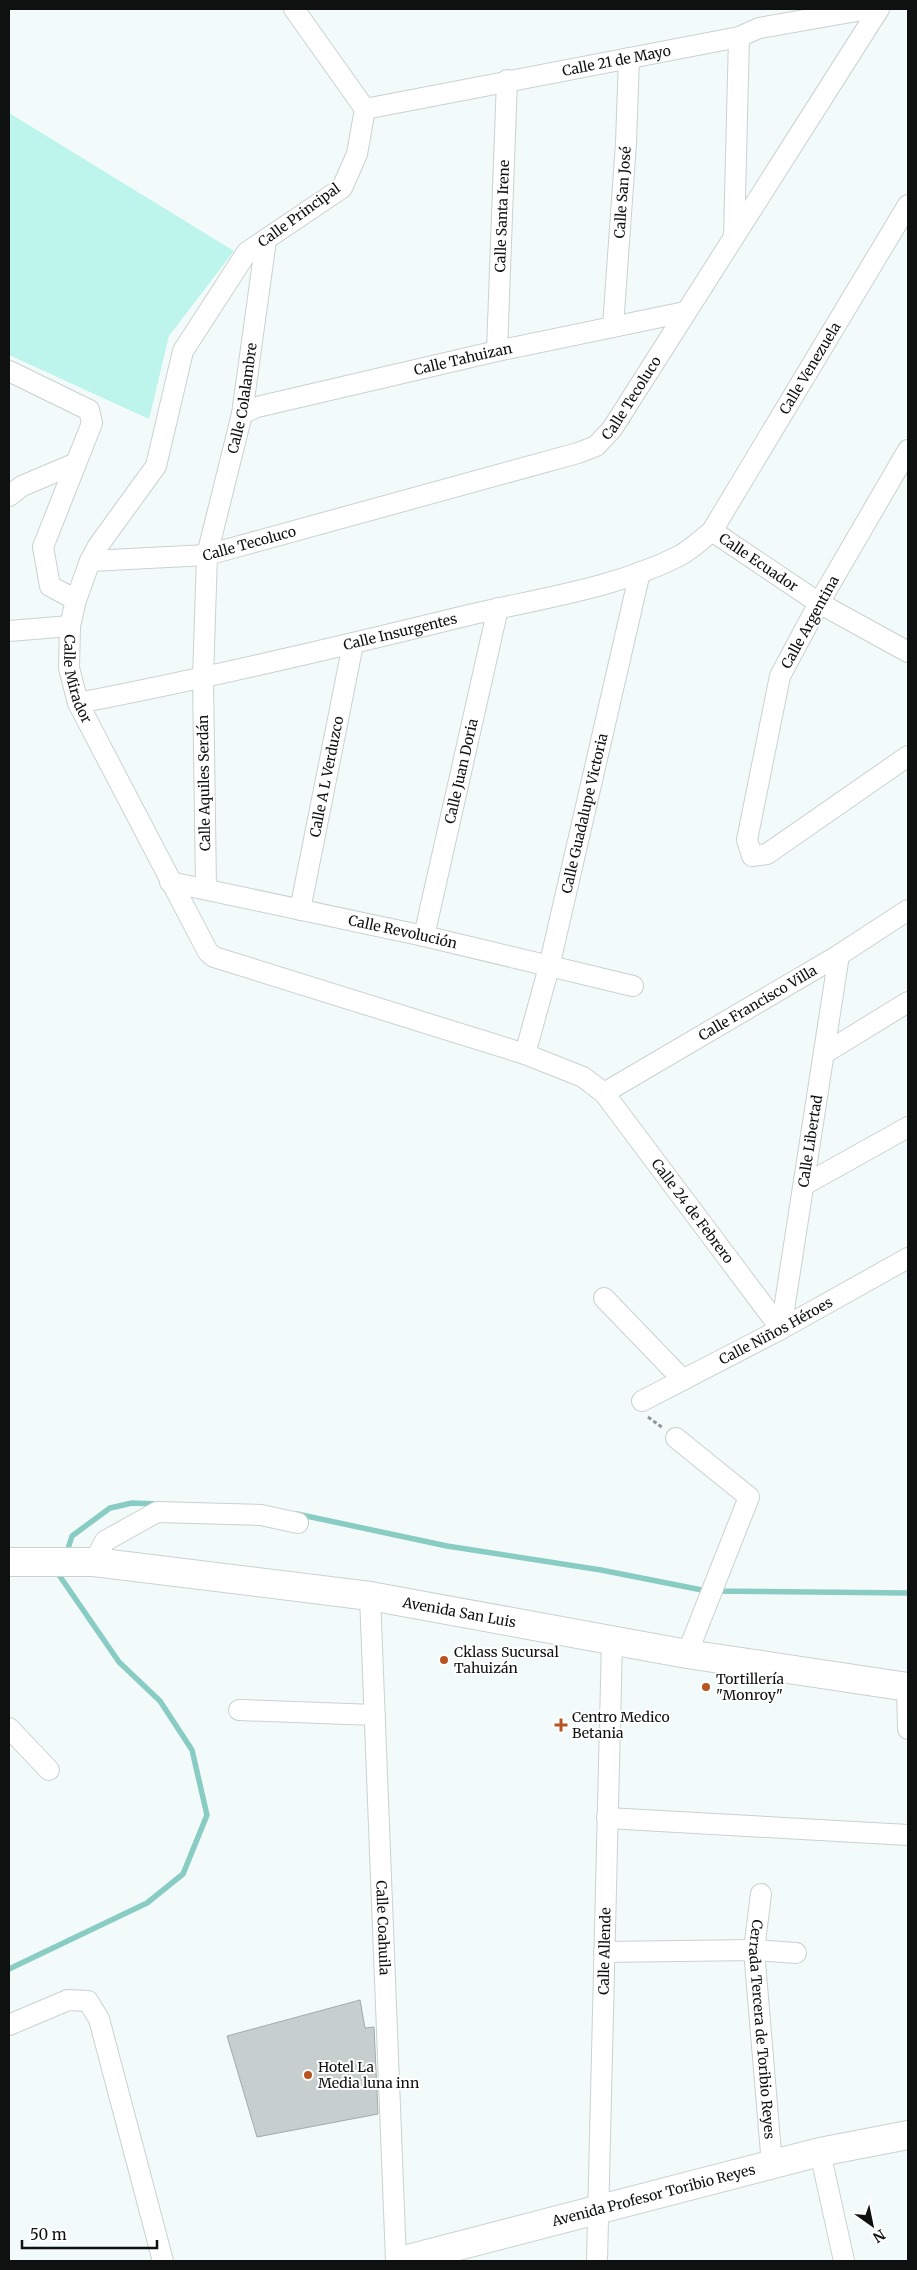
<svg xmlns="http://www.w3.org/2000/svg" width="917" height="2270" font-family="Merriweather,serif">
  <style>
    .green { fill: #bdf5ed }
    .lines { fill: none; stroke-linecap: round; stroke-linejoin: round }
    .stream { stroke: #89ccc3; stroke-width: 5.5 }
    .building { fill: #c7cfce; stroke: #a3abaa }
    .street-casing { stroke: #cad2d0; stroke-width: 22 }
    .secondary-casing { stroke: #cad2d0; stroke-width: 30 }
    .path { stroke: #909695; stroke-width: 3; stroke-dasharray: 4 2.5; stroke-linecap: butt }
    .street { stroke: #fff; stroke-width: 20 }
    .secondary { stroke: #fff; stroke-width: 28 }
    .poi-dot { fill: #b85421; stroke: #fff; stroke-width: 2 }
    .labels { text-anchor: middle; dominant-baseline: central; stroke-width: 4; stroke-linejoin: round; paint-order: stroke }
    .street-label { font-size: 14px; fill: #0e1110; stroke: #fff }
    .poi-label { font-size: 14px; fill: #0e1110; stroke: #fff; text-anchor: start }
  </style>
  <rect width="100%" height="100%" fill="#f3fbfa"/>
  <!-- green -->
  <path class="green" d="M 9,113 L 234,251 L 169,336 L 149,419 L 9,355 Z"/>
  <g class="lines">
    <!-- stream -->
    <path class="stream" d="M 297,1514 L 447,1546 L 601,1570 L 707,1591 L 908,1593
      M 66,1555 L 72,1536 L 110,1508 L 132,1503 L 158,1504
      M 9,1969 L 147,1903 L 183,1874 L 207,1815 L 192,1750 L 160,1701 L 119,1662 L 59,1575 L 60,1571"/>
  </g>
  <!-- building -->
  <path class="building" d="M 360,2000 L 365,2028 L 374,2027 L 378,2114 L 257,2137 L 227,2036 Z"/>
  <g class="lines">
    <!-- street casing -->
    <g class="street-casing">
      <g id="street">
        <path id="s1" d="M 294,9 L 365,109 L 357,154 L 342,188 L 247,252 L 183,351 L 156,466 L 98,546 L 90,561 L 76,600 L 70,626 L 69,668 L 78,703 L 208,952 L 214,957 L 525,1054 L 583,1077 L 604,1093 L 781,1329"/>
        <path id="s2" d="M 365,109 L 739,37 L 759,28 L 868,9"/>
        <path d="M 734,237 L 739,37"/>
        <path id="s3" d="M 613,327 L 626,143 L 629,58"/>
        <path id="s4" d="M 497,351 L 507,80"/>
        <path d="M 9,371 L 89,410 L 92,423 L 43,547 L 50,586 L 76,600"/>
        <path id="s5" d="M 242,414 L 257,407 L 497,351 L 685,312"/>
        <path d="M 908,450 L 819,603 L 780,676 L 747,840 L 752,856 L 767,854 L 908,756"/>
        <path d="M 9,496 L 22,486 L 74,464"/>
        <path id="s6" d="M 712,531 L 819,603 L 908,652"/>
        <path id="s7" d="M 90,561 L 207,555 L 578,453 L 596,446 L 612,429 L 879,9"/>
        <path d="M 9,631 L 70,626"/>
        <path id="s8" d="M 78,703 C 209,678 339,647 469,615 C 537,599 616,588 679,556 C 691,550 702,539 712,531 L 908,205"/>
        <path id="s9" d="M 170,882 L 424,936 L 633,986"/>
        <path id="s10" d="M 206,888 L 203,679 L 207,555 L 242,414 L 266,240"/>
        <path id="s11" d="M 300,910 L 353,644"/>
        <path id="s12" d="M 424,936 L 498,608"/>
        <path d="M 825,1053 L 908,1002"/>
        <path id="s13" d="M 525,1054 L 549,967 L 640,572"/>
        <path id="s14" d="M 604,1093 L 839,955 L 908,910"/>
        <path d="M 804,1185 L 908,1127"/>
        <path d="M 604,1298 L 683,1380"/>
        <path id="s15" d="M 781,1329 L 839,955"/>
        <path id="s16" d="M 642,1401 L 781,1329 L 908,1258"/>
        <path d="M 676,1438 L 749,1497 L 687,1654"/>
        <path d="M 94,1562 L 105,1541 L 157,1512 L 261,1515 L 298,1523"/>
        <path id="s17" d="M 370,1596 L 396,2261"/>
        <path d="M 907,1686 L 908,1729"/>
        <path d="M 239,1710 L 375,1715"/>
        <path d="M 9,1728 L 49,1770"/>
        <path d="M 607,1818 L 908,1835"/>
        <path id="s18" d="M 761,1894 L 754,1950 L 772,2165"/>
        <path d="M 604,1952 L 754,1950 L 796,1953"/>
        <path d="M 9,2025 L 68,2000 L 88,2001 L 99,2019 L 163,2261"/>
        <path d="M 820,2152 L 844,2261"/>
        <path id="s19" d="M 597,2261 L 612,1640"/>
      </g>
    </g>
    <!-- secondary casing -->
    <g class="secondary-casing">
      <g id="secondary">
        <path id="s20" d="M 9,1562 L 94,1562 L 370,1596 L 687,1654 L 908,1687"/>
        <path id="s21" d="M 400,2261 L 820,2152 L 908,2135"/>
      </g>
    </g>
    <!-- path -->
    <path class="path" d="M 648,1417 L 663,1428"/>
    <!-- street -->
    <use href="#street" class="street"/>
    <!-- secondary -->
    <use href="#secondary" class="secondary"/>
  </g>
  <!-- markers -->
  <g class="poi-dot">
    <circle cx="444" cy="1660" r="5"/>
    <circle cx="706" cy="1687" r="5"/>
    <path d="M558.5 1717.5h5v5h5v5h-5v5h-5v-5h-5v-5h5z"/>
    <circle cx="308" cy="2075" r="5"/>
  </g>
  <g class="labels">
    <!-- street labels -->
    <g class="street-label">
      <text stroke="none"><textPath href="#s2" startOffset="256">Calle 21 de Mayo</textPath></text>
      <text stroke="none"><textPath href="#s3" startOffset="135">Calle San José</textPath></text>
      <text transform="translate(299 215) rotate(-36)">Calle Principal</text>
      <text stroke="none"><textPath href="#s4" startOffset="135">Calle Santa Irene</textPath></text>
      <text stroke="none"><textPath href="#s5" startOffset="228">Calle Tahuizan</textPath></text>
      <text stroke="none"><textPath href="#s8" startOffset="851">Calle Venezuela</textPath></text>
      <text stroke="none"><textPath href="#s7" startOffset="581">Calle Tecoluco</textPath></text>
      <text stroke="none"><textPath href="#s10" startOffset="494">Calle Colalambre</textPath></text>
      <text stroke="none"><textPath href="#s7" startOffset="161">Calle Tecoluco</textPath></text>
      <text stroke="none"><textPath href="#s6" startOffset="56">Calle Ecuador</textPath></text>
      <text transform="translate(810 622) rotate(-61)">Calle Argentina</text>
      <text stroke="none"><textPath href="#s8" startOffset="330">Calle Insurgentes</textPath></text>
      <text stroke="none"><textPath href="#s1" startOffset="794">Calle Mirador</textPath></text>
      <text stroke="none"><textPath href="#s12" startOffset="169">Calle Juan Doria</textPath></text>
      <text stroke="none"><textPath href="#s11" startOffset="136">Calle A L Verduzco</textPath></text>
      <text transform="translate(204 783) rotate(-91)">Calle Aquiles Serdán</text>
      <text stroke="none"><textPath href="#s13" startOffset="248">Calle Guadalupe Victoria</textPath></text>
      <text stroke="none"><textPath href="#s9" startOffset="238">Calle Revolución</textPath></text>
      <text stroke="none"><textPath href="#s14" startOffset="178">Calle Francisco Villa</textPath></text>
      <text stroke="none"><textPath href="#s15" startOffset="190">Calle Libertad</textPath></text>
      <text stroke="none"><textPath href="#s1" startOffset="1669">Calle 24 de Febrero</textPath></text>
      <text stroke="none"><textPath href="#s16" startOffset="151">Calle Niños Héroes</textPath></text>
      <text stroke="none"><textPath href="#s20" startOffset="454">Avenida San Luis</textPath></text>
      <text stroke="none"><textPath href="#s17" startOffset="332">Calle Coahuila</textPath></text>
      <text stroke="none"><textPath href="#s19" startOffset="310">Calle Allende</textPath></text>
      <text stroke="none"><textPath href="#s18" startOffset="136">Cerrada Tercera de Toribio Reyes</textPath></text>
      <text stroke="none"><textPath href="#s21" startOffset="262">Avenida Profesor Toribio Reyes</textPath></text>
    </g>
    <!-- poi labels -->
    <g class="poi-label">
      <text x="454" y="1652">Cklass Sucursal<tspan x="454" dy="16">Tahuizán</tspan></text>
      <text x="716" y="1679">Tortillería<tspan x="716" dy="16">"Monroy"</tspan></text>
      <text x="572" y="1717">Centro Medico<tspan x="572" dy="16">Betania</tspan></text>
      <text x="318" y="2067">Hotel La<tspan x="318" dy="16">Media luna inn</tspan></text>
    </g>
  </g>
  <!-- border -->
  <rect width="917" height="2270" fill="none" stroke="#0e1110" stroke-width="20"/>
  <!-- north arrow -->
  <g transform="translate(872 2225) rotate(147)" stroke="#ffffff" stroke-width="4" paint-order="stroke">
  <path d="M0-4L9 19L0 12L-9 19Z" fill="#0e1110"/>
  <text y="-8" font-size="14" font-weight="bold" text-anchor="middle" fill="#0e1110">N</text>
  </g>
  <!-- scale -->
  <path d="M22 2240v8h135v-8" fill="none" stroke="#0e1110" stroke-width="2.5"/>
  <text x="30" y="2240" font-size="15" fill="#0e1110" stroke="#ffffff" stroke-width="4" paint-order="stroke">50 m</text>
</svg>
